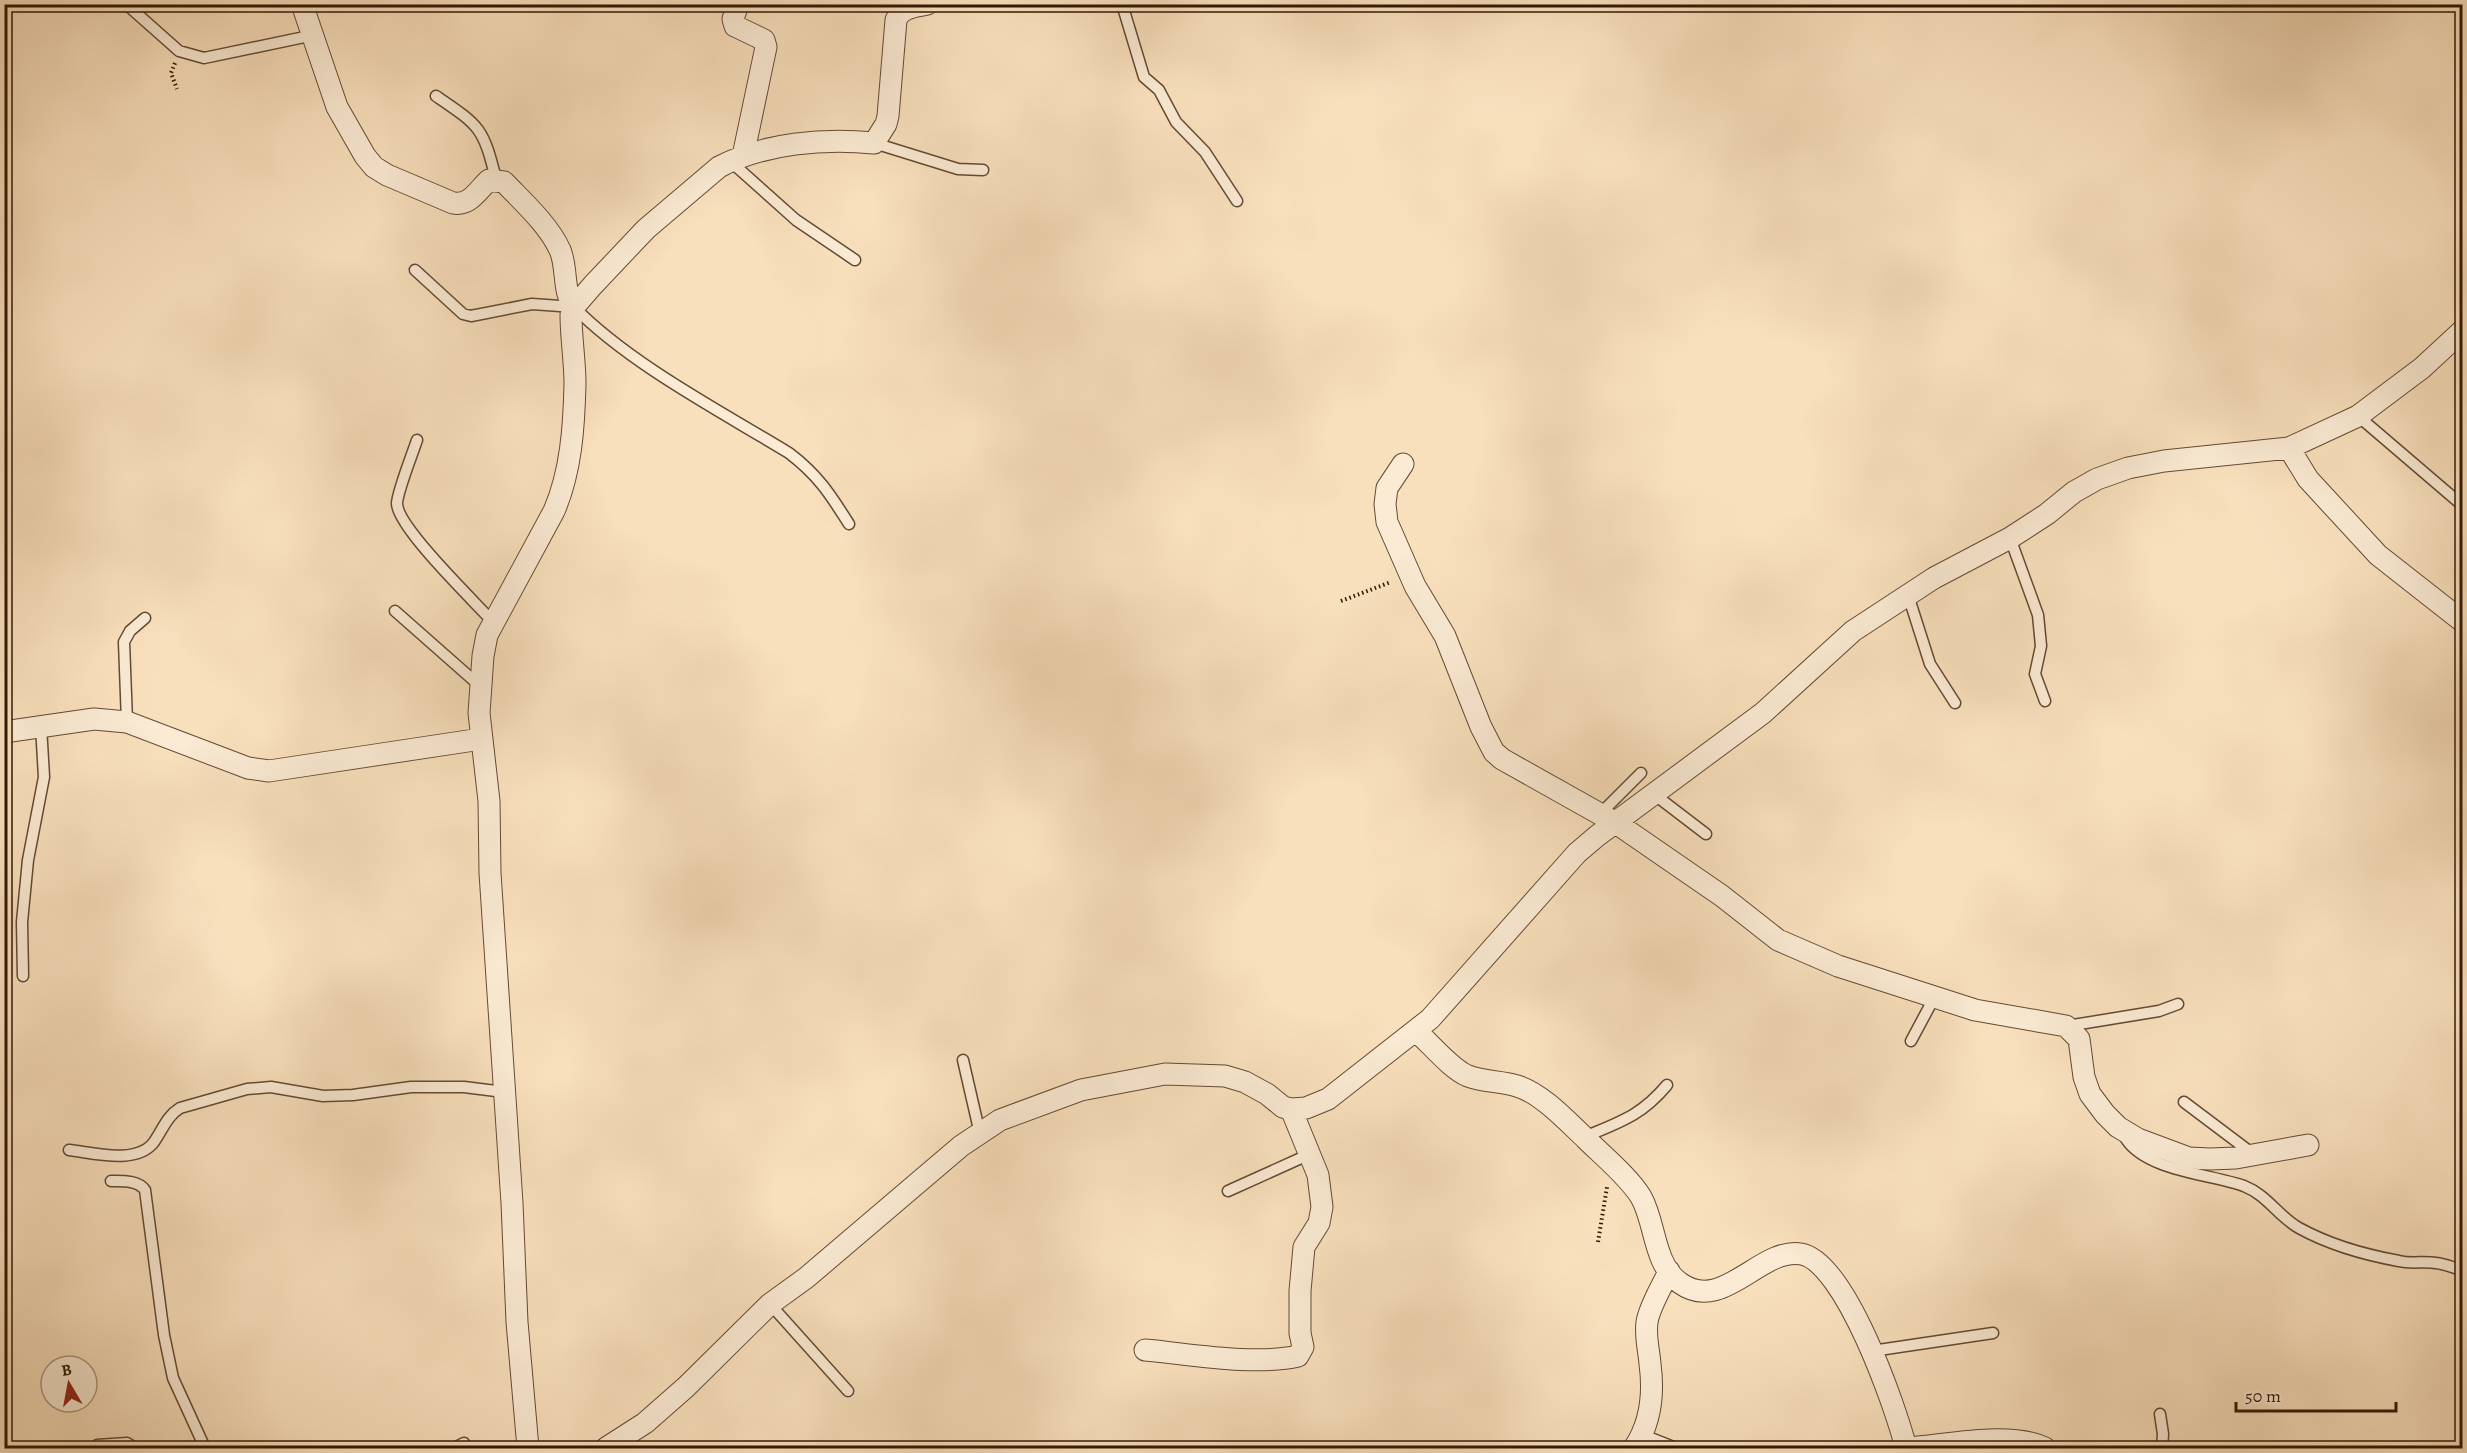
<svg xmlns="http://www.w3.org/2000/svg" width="2467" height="1453" font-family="Alegreya,serif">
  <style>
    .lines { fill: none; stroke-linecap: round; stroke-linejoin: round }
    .service-casing { stroke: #644a32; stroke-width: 13 }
    .minor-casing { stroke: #644a32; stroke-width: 23 }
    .path { stroke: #331804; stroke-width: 4; stroke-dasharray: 1.5 3; stroke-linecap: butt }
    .service { stroke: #fbebd4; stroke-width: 10 }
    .minor { stroke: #fbebd4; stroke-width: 21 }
  </style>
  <rect width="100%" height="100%" fill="#f9e0bd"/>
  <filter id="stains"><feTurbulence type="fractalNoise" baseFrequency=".00333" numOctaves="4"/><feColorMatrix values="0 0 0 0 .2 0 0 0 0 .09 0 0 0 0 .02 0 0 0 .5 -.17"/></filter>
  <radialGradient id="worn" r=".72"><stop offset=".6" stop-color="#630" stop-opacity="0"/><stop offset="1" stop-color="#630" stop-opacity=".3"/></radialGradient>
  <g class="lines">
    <!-- service casing -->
    <g class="service-casing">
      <path id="service" d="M 126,4 L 179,51 L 204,58 L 314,35
        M 1122,4 L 1144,77 L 1159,90 L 1176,122 L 1205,152 L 1237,201
        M 436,96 C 480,126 483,127 496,179
        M 874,143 L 958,169 L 983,170
        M 730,161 L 796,220 L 855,260
        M 415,270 L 463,314 L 471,316 L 532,304 L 574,307 C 630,364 720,411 789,453 C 818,475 830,494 849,524
        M 2358,416 L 2462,505
        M 417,440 C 412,455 398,490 397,503 C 396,526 475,602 493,622
        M 2010,538 L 2038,615 L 2041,646 L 2035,674 L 2045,701
        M 1908,595 L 1930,664 L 1955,703
        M 395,611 L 480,686
        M 127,722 L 124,642 L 130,631 L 145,618
        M 1655,795 L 1706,834
        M 1600,814 L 1641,773
        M 23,976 L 22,922 L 28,860 L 44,777 L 41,726
        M 2067,1026 L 2159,1011 L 2178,1004
        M 1911,1041 L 1934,998
        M 963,1060 L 980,1134
        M 2184,1102 L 2253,1154
        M 1584,1137 C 1620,1122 1641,1116 1667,1085
        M 2126,1139 C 2147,1171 2210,1174 2244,1186 C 2267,1195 2278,1216 2299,1228 C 2328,1244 2366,1255 2399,1261 C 2411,1264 2424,1261 2436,1263 C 2445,1264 2454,1268 2462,1270
        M 69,1150 C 94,1153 137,1165 154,1142 C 163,1129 167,1116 180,1108 L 247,1089 L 271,1087 L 323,1096 L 353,1095 L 411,1087 L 464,1087 L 504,1092
        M 111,1181 C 122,1181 138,1180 145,1190 L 164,1335 L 173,1378 L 205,1448
        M 1228,1191 L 1310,1154
        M 770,1304 L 848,1391
        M 1872,1351 L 1993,1333
        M 2160,1414 L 2163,1434 L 2162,1448
        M 1643,1435 L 1676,1448
        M 97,1445 L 127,1443 L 135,1448
        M 454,1448 L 464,1443"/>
    </g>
    <!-- minor casing -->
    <g class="minor-casing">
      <path id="minor" d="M 302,4 L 337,107 L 365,156 L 374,167 L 387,175 L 453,203 C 470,206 477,191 489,180 L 504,182 C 523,202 548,224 560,250 C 568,269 562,290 574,307
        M 738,4 L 733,19 L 735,26 L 764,40 L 766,47 L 743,156
        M 2289,448 L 2308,479 L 2378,555 L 2462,621
        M 1403,464 L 1387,488 L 1385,504 L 1387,522 L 1415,586 L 1445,636 L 1481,727 L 1494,752 L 1502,759 L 1616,823 L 1722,896 L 1778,940 L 1838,966 L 1975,1010 L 2066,1026 L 2079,1039 L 2084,1077 L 2090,1094 L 2105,1114 L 2118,1127 L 2138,1139 L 2189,1158 L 2210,1159 L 2236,1158 L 2308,1145
        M 4,732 L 94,719 L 127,722 L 248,768 L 269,771 L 481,739
        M 1416,1031 C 1431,1044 1451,1069 1468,1076 C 1483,1082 1502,1081 1517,1086 C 1540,1092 1568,1122 1585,1138 C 1602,1155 1629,1177 1641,1197 C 1656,1223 1653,1264 1680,1283 C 1723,1314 1760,1247 1801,1254 C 1845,1261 1896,1408 1906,1448
        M 1145,1350 C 1190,1354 1255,1366 1298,1356 L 1303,1347 L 1300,1333 L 1300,1291 L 1304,1247 L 1319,1223 L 1322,1207 L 1318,1175 L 1291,1109
        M 528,1448 L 517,1322 L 512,1203 L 490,873 L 489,801 L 479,713 L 483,656 L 487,635 L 554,511 C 571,472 574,427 575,384 C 575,361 571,338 571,315 L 574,307 L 593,285 L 646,229 L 719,167 C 764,143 824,138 874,143 L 886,124 L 888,116 L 896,20 C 901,7 915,7 927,4
        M 606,1448 L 645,1423 L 686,1387 L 770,1304 L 806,1278 L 961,1146 L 1000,1120 L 1081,1090 L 1165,1074 L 1225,1076 L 1245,1082 L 1267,1094 L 1283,1107 L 1291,1109 L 1306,1108 L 1328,1099 L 1430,1019 L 1577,853 L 1597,836 L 1763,713 L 1853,631 L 1934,578 L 2010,538 L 2047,514 L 2074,492 L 2097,479 L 2128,468 L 2164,461 L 2289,448 L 2358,416 L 2422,368 L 2462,331
        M 1634,1448 C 1651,1423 1654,1394 1650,1364 C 1649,1350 1645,1337 1647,1322 C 1650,1305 1662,1287 1669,1271
        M 1909,1448 C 1948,1445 2010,1431 2045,1448"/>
    </g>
    <!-- path -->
    <path class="path" d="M 175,63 L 171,73 L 177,89
      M 1341,601 L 1391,582
      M 1598,1242 L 1607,1187"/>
    <!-- service -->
    <use href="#service" class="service"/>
    <!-- minor -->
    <use href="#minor" class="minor"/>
  </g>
  <!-- margin -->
  <rect width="2467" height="1453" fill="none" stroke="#f9e0bd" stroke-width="24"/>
  <rect x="6" y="6" width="2455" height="1441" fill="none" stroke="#331804" stroke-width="3"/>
  <rect x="12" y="12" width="2443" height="1429" fill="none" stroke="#331804" stroke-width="1.5"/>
  <!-- north arrow -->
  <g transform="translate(69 1384) rotate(350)"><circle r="28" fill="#fbebd4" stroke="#ab9781" stroke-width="1.5"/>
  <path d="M0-4.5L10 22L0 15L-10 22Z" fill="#8f2418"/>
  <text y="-9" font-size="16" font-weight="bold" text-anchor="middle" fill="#331804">B</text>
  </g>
  <!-- scale -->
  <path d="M2236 1402v9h160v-9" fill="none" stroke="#331804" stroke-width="3"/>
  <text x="2245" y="1402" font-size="18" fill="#331804" stroke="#fbebd4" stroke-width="4.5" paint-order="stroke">50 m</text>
  <rect width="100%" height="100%" filter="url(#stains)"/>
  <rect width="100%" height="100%" fill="url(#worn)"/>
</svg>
